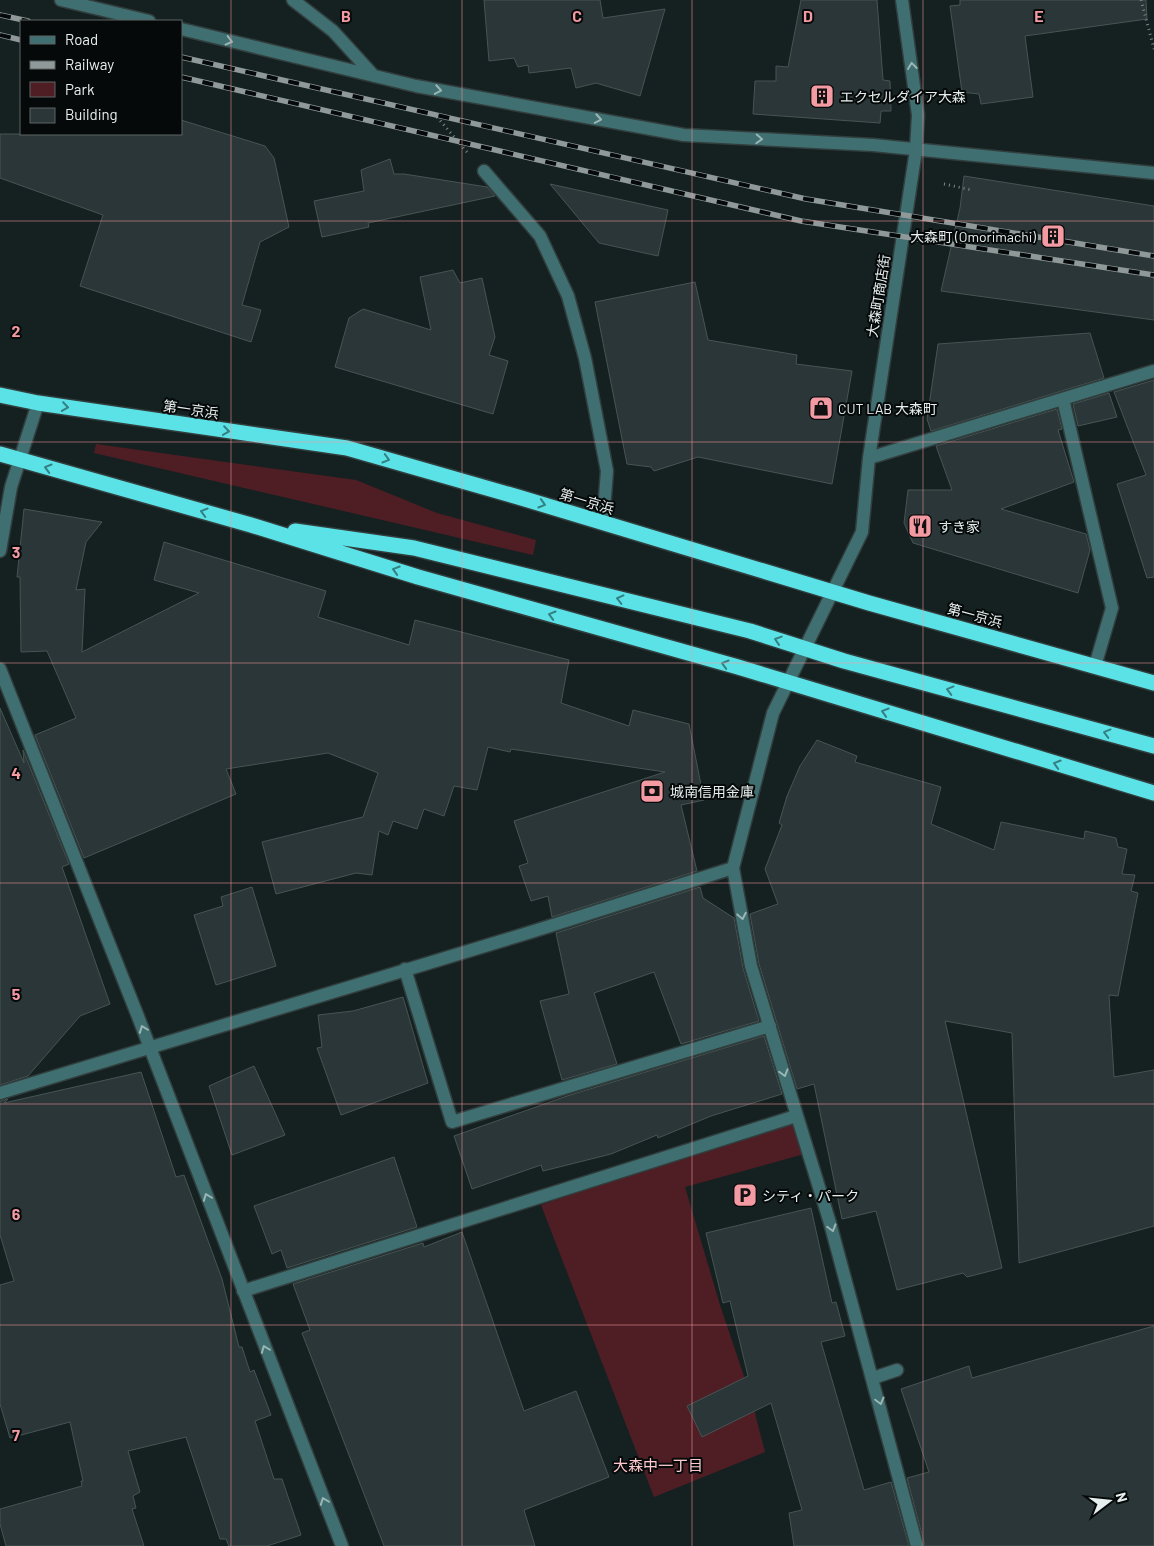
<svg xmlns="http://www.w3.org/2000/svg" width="1154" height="1546" font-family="Barlow,'Noto Sans JP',sans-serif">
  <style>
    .green { fill: #4f1e24 }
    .building { fill: #2a3637; stroke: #475454 }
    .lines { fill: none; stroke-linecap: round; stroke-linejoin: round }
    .minor-casing { stroke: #323e3e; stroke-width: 15 }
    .highway-casing { stroke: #323e3e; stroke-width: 18 }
    .path { stroke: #7f8888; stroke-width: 3; stroke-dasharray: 1 4; stroke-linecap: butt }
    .minor { stroke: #3f6f70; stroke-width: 12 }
    .highway { stroke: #5be2e6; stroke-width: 15 }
    .rail-casing { stroke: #909999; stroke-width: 5.5 }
    .rail { stroke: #05090a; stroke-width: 4; stroke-dasharray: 11; stroke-linecap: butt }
    .oneway { stroke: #9bb5b5 }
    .oneway2 { stroke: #348083 }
    .grid { fill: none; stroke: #f49aa2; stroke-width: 1; stroke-opacity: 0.55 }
    .labels { text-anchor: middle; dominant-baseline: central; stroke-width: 4; stroke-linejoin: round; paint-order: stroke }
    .poi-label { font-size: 14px; fill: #e7eeee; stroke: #05090a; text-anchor: start }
    .street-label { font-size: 14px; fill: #e7eeee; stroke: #05090a }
    .neighbourhood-label { font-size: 15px; fill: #fec9cd; stroke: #05090a }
    .grid-label { font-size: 16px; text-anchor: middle; font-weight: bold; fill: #f49aa2; stroke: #05090a; stroke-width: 4; stroke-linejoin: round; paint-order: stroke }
  </style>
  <rect width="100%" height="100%" fill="#152121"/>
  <!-- green -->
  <path class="green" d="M 96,444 L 356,480 L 437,513 L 536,540 L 533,555 L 94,453 Z
    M 796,1116 L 808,1153 L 685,1187 L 720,1305 L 750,1394 L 765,1452 L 654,1497 L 541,1205 Z"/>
  <!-- building -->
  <path class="building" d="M 484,0 L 600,0 L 603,18 L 665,9 L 640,96 L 596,83 L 576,88 L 571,68 L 529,73 L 528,65 L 518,67 L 514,58 L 489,61 Z
    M 801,0 L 877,0 L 883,80 L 890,81 L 891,111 L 881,111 L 880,123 L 753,114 L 755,81 L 776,81 L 776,66 L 788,67 Z
    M 960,0 L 1146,0 L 1147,19 L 1025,36 L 1033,97 L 981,104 L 979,94 L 962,92 L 950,6 L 960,5 Z
    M 181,120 L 265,146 L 274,158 L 289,227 L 260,242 L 242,305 L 261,310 L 251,342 L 80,286 L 103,215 L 0,178 L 0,134 L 181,134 Z
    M 390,159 L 394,174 L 404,174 L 487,187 L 495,196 L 368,223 L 369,227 L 322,237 L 314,201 L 364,191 L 361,170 Z
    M 964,176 L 1154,206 L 1154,320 L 941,291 L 960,208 Z
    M 550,184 L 668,210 L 658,256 L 599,243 Z
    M 453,270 L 460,283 L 482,278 L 495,337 L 489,355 L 508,361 L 493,414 L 335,367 L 349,318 L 363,309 L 431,330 L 420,277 Z
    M 695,282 L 708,340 L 797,355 L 796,364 L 852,371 L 832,484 L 698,457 L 654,471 L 651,467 L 627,464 L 595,302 Z
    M 1090,333 L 1104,378 L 931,431 L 927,419 L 938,344 Z
    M 1154,380 L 1154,577 L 1147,578 L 1117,484 L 1146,475 L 1114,392 Z
    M 1109,393 L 1117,417 L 1078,426 L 1073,404 Z
    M 1057,409 L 1062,429 L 1058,430 L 1074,482 L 1001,509 L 1086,534 L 1090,550 L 1078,593 L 913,543 L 904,523 L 908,490 L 952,490 L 936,446 Z
    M 24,509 L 102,522 L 86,542 L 76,590 L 85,589 L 82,652 L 199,593 L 154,580 L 164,542 L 326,591 L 318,617 L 409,645 L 415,620 L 569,660 L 561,703 L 629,726 L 633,710 L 689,724 L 704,800 L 681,805 L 697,871 L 552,917 L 548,896 L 531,901 L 519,866 L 528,863 L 514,821 L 665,772 L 511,749 L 510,752 L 488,747 L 477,790 L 454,786 L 444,816 L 424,809 L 417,829 L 393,821 L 388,835 L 379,831 L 372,875 L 356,873 L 276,894 L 262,842 L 363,817 L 378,773 L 328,753 L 226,769 L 236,794 L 84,858 L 35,735 L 76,718 L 47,651 L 21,652 L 20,577 L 17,577 Z
    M 0,708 L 24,763 L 23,750 L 69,864 L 62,867 L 110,1004 L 80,1016 L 28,1076 L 0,1085 Z
    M 817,740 L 857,756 L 855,762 L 941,787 L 931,824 L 994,850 L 1001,822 L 1084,839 L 1085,831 L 1116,838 L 1118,847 L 1127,849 L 1122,874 L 1135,875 L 1131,891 L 1138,893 L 1118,996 L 1109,995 L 1114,1077 L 1154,1070 L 1154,1226 L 1019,1263 L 1012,1033 L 945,1021 L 1002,1268 L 967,1277 L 963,1273 L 897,1290 L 876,1211 L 842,1219 L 814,1084 L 797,1089 L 759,964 L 750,914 L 778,904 L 765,869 L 782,825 L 779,823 L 787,796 L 800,766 Z
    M 252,887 L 276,966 L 216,985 L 194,915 L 223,906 L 221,897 Z
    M 700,887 L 703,898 L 734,918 L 743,968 L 759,1021 L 681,1044 L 654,972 L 594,993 L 617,1064 L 562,1080 L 540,1001 L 569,994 L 556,933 Z
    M 403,997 L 428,1083 L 341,1115 L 317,1048 L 322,1047 L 318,1015 L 353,1011 Z
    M 764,1036 L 782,1094 L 711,1116 L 658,1138 L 657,1135 L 611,1154 L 543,1171 L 541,1165 L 472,1189 L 454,1136 L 567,1096 Z
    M 254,1066 L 285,1135 L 232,1155 L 209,1086 Z
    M 141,1072 L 176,1177 L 184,1175 L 222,1279 L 239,1347 L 242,1347 L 250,1372 L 254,1370 L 271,1415 L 255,1421 L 274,1479 L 282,1479 L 301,1535 L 267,1546 L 229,1546 L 226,1539 L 220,1539 L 186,1437 L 128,1451 L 140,1492 L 133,1496 L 136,1508 L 132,1509 L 144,1546 L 6,1546 L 0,1524 L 0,1509 L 82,1486 L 81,1481 L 83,1481 L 70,1422 L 10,1438 L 0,1404 L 0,1285 L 14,1281 L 0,1235 L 0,1101 L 8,1099 L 4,1103 Z
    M 394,1157 L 417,1227 L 287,1268 L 281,1250 L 272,1254 L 254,1206 Z
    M 811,1208 L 832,1303 L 836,1302 L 845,1336 L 821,1342 L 864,1490 L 891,1482 L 909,1546 L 794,1546 L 789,1513 L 802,1510 L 771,1403 L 702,1437 L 687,1406 L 748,1376 L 730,1301 L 723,1303 L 706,1233 Z
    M 462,1232 L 524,1411 L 576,1391 L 609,1477 L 524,1510 L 535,1546 L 384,1546 L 302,1333 L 310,1330 L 293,1284 L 423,1243 L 424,1247 Z
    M 1154,1326 L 1154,1546 L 925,1546 L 907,1478 L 929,1472 L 901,1389 L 969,1366 L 972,1378 Z"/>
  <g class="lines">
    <!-- minor casing -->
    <g class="minor-casing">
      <path id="minor" d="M 61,0 L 149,21
        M 293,0 L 333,31 L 374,76
        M 902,0 L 918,115 L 916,150 L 869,458 L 862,532 L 773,713 L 733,868 L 751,966 L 830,1223 L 917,1546
        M 181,29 L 416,86 L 684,135 L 873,145 L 1154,173
        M 484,171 L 540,236 L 568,296 L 585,358 L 607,471 L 603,522
        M 1063,399 L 1112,608 L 1095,666
        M 869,458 L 1154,371
        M 0,551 L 11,487 L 38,403
        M 0,669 L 137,1014 L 342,1546
        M 405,969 L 452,1122 L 770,1026
        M 0,1093 L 531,932 L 733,868
        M 243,1291 L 796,1116
        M 873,1378 L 897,1370"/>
    </g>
    <!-- highway casing -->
    <g class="highway-casing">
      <path id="highway" d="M 0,395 L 38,403 L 347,448 L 518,497 L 869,603 L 1154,683
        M 0,454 L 251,525 L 418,577 L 738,667 L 1154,793
        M 295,531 L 414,548 L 750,631 L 844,661 L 1154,746"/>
    </g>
    <!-- path -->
    <path class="path" d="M 1141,0 L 1154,49
      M 437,117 L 467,152
      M 944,184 L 972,190"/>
    <!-- minor -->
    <use href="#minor" class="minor"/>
    <!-- highway -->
    <use href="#highway" class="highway"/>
    <!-- rail casing -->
    <g class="rail-casing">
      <path id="rail" d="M 0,15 L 28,21
        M 0,35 L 21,40
        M 181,57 L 806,199 L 1154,256
        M 181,77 L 801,221 L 1154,275"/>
    </g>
    <!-- rail -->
    <use href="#rail" class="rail"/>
  </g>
  <!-- one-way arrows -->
  <defs><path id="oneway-chevron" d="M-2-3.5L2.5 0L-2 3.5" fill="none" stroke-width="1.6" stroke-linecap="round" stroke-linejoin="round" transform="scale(1.25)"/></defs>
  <g class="oneway">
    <use href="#oneway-chevron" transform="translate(229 41) rotate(14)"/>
    <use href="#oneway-chevron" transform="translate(912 66) rotate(-97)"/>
    <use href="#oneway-chevron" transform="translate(438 90) rotate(10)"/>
    <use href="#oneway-chevron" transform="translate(598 119) rotate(10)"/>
    <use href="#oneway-chevron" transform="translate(759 139) rotate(3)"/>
    <use href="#oneway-chevron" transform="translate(742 916) rotate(79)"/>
    <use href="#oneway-chevron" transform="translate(143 1029) rotate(-111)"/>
    <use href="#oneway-chevron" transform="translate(784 1073) rotate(74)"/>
    <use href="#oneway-chevron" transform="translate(207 1197) rotate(-111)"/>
    <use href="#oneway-chevron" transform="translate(832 1228) rotate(74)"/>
    <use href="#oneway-chevron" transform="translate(265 1349) rotate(-111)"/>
    <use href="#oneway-chevron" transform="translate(880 1401) rotate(75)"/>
    <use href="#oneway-chevron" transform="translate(324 1501) rotate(-111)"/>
  </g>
  <g class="oneway2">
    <use href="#oneway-chevron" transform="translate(65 407) rotate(8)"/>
    <use href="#oneway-chevron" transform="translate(226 431) rotate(8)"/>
    <use href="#oneway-chevron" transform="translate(386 459) rotate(16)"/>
    <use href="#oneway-chevron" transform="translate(48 468) rotate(-164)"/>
    <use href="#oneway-chevron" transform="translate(542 504) rotate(17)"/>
    <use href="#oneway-chevron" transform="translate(204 512) rotate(-164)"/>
    <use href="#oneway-chevron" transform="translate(396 570) rotate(-163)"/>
    <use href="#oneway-chevron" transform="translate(620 599) rotate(-166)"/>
    <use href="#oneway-chevron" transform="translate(552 615) rotate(-164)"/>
    <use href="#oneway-chevron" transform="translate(778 640) rotate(-162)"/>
    <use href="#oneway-chevron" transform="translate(725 664) rotate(-164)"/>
    <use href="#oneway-chevron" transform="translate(950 690) rotate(-165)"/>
    <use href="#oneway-chevron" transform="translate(885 712) rotate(-163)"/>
    <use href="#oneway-chevron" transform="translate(1107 733) rotate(-165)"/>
    <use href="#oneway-chevron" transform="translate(1057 764) rotate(-163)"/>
  </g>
  <!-- grid -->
  <path class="grid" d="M 231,0 L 231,1546M 462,0 L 462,1546M 692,0 L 692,1546M 923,0 L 923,1546M 0,221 L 1154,221M 0,442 L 1154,442M 0,663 L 1154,663M 0,883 L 1154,883M 0,1104 L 1154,1104M 0,1325 L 1154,1325"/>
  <!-- icons -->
  <defs>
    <g id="building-square" transform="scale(1.25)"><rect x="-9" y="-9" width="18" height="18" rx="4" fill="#f49aa2" stroke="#05090a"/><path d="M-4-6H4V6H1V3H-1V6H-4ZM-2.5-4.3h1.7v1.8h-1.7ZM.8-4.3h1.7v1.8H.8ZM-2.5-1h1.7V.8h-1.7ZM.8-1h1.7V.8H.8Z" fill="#111"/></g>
    <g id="shop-square" transform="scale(1.25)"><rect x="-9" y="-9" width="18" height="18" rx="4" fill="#f49aa2" stroke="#05090a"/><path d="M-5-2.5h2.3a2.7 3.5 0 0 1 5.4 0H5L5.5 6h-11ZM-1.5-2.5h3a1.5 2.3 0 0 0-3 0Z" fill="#111"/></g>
    <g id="restaurant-square" transform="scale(1.25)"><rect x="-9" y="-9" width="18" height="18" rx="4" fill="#f49aa2" stroke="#05090a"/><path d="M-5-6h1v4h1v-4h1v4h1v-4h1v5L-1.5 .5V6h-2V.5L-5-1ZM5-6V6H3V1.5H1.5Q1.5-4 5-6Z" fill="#111"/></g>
    <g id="bank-square" transform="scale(1.25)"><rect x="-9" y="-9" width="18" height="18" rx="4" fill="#f49aa2" stroke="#05090a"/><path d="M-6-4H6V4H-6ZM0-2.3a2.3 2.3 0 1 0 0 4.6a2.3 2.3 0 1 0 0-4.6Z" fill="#111"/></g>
    <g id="parking-square" transform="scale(1.25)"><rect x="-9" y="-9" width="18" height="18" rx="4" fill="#f49aa2" stroke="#05090a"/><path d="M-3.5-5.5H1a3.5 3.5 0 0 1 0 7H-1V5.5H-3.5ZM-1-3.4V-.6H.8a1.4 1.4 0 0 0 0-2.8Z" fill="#111"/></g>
  </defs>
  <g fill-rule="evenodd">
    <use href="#building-square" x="822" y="96"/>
    <use href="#building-square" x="1053" y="236"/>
    <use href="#shop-square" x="821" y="408"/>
    <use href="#restaurant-square" x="920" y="526"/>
    <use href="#bank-square" x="652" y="791"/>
    <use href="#parking-square" x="745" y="1195"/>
  </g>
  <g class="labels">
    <!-- poi labels -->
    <g class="poi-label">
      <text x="840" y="96">エクセルダイア大森</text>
      <text x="1036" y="236" text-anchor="end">大森町 (Omorimachi)</text>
      <text x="838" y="408">CUT LAB 大森町</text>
      <text x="938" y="526">すき家</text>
      <text x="670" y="791">城南信用金庫</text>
      <text x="762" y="1195">シティ・パーク</text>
    </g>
    <!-- street labels -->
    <g class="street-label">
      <text transform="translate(878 296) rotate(-81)">大森町商店街</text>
      <text transform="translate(191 409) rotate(8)">第一京浜</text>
      <text transform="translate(587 501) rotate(17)">第一京浜</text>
      <text transform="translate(975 615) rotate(15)">第一京浜</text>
    </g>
    <!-- neighbourhood labels -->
    <g class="neighbourhood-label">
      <text x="658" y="1465">大森中一丁目</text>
    </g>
  </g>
  <g class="grid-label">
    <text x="346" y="22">B</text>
    <text x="577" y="22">C</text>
    <text x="808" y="22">D</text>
    <text x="1039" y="22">E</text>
    <text x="16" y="337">2</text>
    <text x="16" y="558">3</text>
    <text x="16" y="779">4</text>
    <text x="16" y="1000">5</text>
    <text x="16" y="1220">6</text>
    <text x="16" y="1441">7</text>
  </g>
  <!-- legend -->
  <rect x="20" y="20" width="162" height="115" fill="#05090a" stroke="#5f6565"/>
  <rect x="30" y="36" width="25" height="8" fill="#3f6f70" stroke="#5f6565"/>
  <text x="65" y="45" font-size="15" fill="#e7eeee">Road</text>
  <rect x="30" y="61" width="25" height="8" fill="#909999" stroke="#5f6565"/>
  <text x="65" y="70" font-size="15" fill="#e7eeee">Railway</text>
  <rect x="30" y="82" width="25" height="15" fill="#4f1e24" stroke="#5f6565"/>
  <text x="65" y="95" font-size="15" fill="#e7eeee">Park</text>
  <rect x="30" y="108" width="25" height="15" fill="#2a3637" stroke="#5f6565"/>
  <text x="65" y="120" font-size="15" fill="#e7eeee">Building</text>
  <!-- north arrow -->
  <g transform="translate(1109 1501) rotate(74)" stroke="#05090a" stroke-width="4" paint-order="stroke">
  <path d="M0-4L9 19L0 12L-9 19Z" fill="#e7eeee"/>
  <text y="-8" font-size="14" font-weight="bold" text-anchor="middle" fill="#e7eeee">N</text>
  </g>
</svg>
